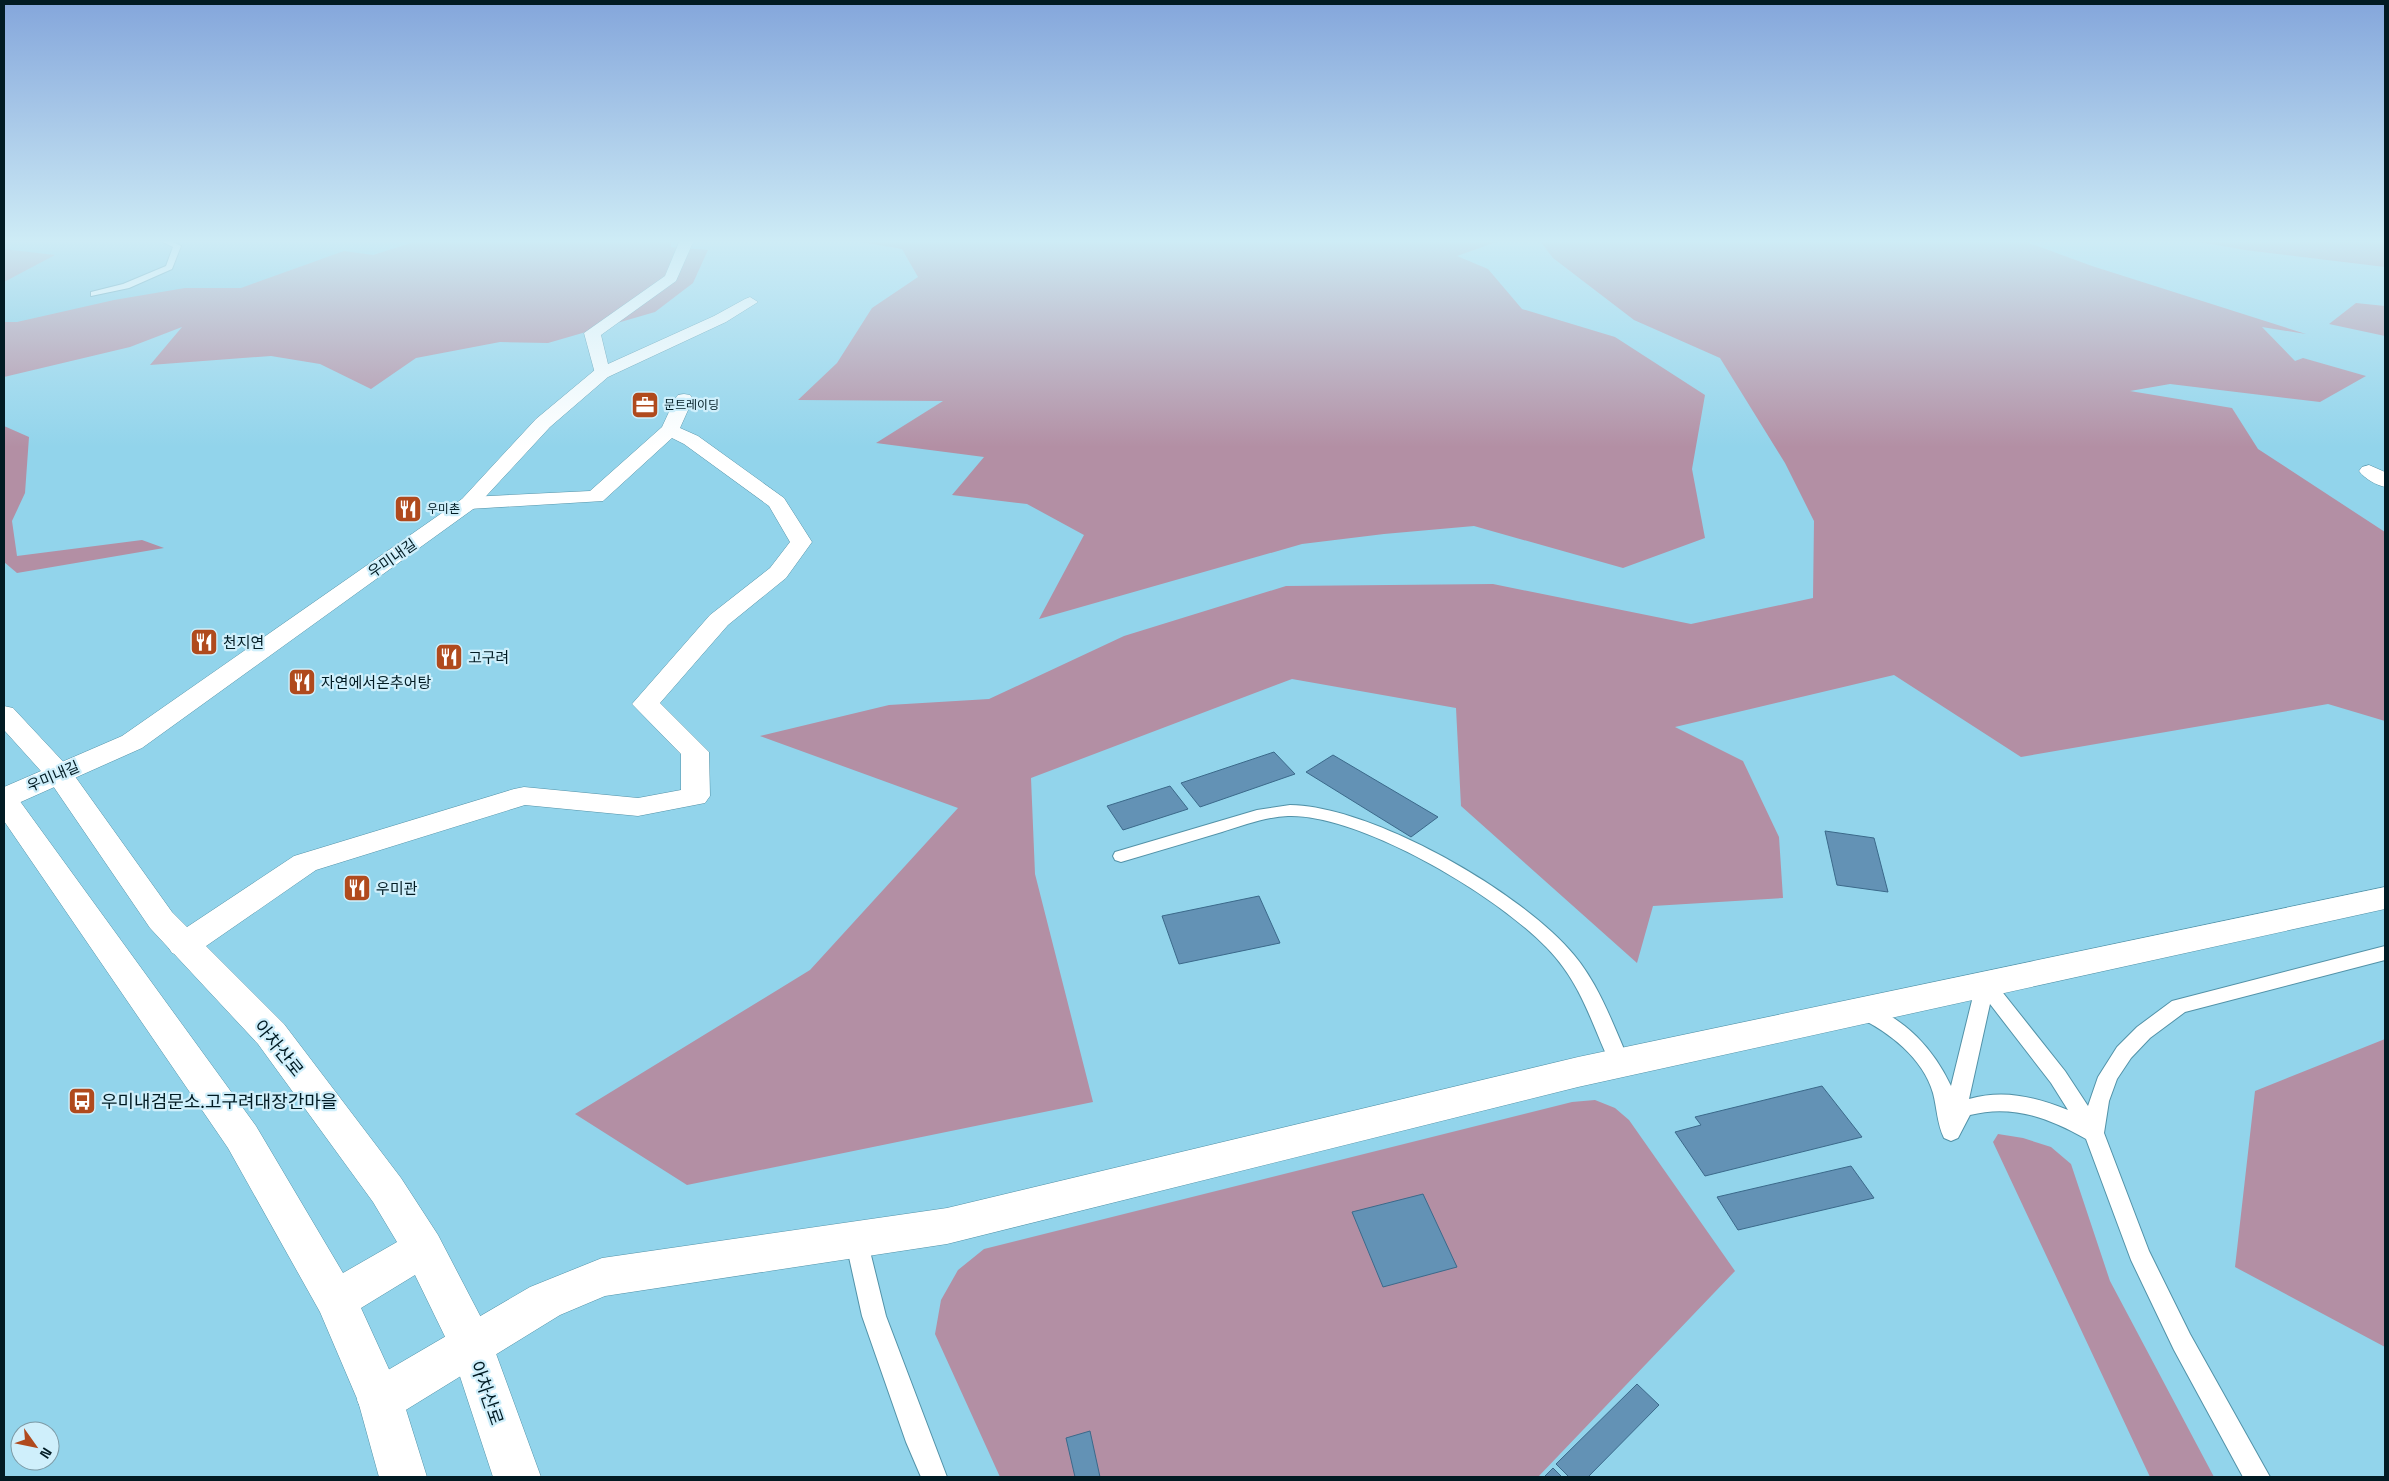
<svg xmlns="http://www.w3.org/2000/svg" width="2389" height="1481" font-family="'Space Grotesk','Noto Sans KR',sans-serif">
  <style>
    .built { fill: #7dc8e2 }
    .green { fill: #b38fa4 }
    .building { fill: #6392b5; stroke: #3b698a }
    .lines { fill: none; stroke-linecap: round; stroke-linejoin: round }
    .lane-casing { stroke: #5292a8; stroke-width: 2 }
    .street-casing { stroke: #5292a8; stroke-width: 1 }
    .secondary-casing { stroke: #5292a8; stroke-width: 1 }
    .primary-casing { stroke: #5292a8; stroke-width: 1 }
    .lane { fill: #fff; fill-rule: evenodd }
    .street { fill: #fff; fill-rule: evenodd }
    .secondary { fill: #fff; fill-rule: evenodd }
    .primary { fill: #fff; fill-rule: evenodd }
    .labels { text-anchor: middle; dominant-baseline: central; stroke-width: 4.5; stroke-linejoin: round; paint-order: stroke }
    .far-poi-label { font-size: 12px; fill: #011b23; stroke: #cfeffb; text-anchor: start }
    .street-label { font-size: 15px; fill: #011b23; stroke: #cfeffb }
    .poi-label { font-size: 15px; fill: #011b23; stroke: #cfeffb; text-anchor: start }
    .near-street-label { font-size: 18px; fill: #011b23; stroke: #cfeffb }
    .near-poi-label { font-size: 18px; fill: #011b23; stroke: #cfeffb; text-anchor: start }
  </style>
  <rect width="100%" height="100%" fill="#92d4eb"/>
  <!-- built -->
  <path class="built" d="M 4,240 L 420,240 L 373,255 L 4,357 Z"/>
  <!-- green -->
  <path class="green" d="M 420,240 L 671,240 L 671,247 L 708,250 L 693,283 L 655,312 L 548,343 L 500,342 L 416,358 L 371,389 L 320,364 L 271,356 L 150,365 L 182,327 L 130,347 L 4,377 L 4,322 L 17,322 L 114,300 L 185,288 L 241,288 L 344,251 L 373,255 Z
    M 849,240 L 1502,240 L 1457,256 L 1488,269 L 1522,309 L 1615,337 L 1705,395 L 1692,469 L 1705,538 L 1623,568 L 1474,526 L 1384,534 L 1302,544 L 1039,619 L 1084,535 L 1027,504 L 952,495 L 984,457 L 876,443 L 943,401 L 798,400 L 837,363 L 872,308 L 918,277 L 902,249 Z
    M 1539,240 L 2021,240 L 2092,266 L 2306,334 L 2262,327 L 2295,361 L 2303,358 L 2366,376 L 2320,402 L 2170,384 L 2130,391 L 2232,408 L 2258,449 L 2385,532 L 2385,721 L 2328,704 L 2021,757 L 1894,675 L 1675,727 L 1743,761 L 1779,837 L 1783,898 L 1653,906 L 1637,963 L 1461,806 L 1456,708 L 1292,679 L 1031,778 L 1035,874 L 1093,1102 L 687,1185 L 575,1114 L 810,970 L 958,808 L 760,736 L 889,705 L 989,699 L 1124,636 L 1286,586 L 1493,584 L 1691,624 L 1813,598 L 1814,521 L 1785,463 L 1720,358 L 1634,320 L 1553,258 Z
    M 2188,240 L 2385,240 L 2385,267 L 2245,250 Z
    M 4,249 L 55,255 L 4,282 Z
    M 2356,303 L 2385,306 L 2385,336 L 2329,324 Z
    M 4,426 L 29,437 L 25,493 L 12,521 L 17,556 L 142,540 L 164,548 L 17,573 L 4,562 Z
    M 2385,1039 L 2385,1347 L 2235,1267 L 2255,1091 Z
    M 1595,1100 L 1615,1108 L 1629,1120 L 1735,1271 L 1538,1477 L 1000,1477 L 935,1334 L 941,1300 L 958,1270 L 984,1249 L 1572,1102 Z
    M 1998,1134 L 2023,1138 L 2051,1147 L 2071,1164 L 2110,1281 L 2214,1477 L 2150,1477 L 1993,1142 Z"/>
  <!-- building -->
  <path class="building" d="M 1274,752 L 1295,774 L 1200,807 L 1181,783 Z
    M 1333,755 L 1438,817 L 1411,837 L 1306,772 Z
    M 1170,786 L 1188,809 L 1123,830 L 1107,806 Z
    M 1825,831 L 1874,838 L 1888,892 L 1837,885 Z
    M 1259,896 L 1280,943 L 1179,964 L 1162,916 Z
    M 1822,1086 L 1862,1137 L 1705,1176 L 1675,1132 L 1701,1125 L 1695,1117 Z
    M 1851,1166 L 1874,1198 L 1738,1230 L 1717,1197 Z
    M 1423,1194 L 1457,1267 L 1383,1287 L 1352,1212 Z
    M 1637,1384 L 1659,1405 L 1588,1477 L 1569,1477 L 1556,1464 Z
    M 1090,1431 L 1100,1477 L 1075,1477 L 1066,1438 Z
    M 1553,1468 L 1562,1477 L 1544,1477 Z"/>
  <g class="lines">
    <!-- lane casing -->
    <g class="lane-casing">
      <path id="lane" d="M 159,240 L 169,240 L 181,246 L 172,269 L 129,288 L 91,296 L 91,292 L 123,284 L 166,266 L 173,247 Z
        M 1290,805 C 1372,806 1522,892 1574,955 C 1600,986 1614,1027 1630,1063 L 1627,1069 L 1620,1071 L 1613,1069 C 1596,1035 1586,998 1563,967 C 1521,907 1362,813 1288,816 C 1265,817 1244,825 1222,832 C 1189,842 1155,852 1121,862 L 1115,860 L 1113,856 L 1115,852 L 1257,810 Z
        M 2385,946 L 2385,960 L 2185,1012 L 2150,1038 L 2131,1058 L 2117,1079 L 2109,1101 L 2104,1133 L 2149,1251 L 2190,1334 L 2270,1477 L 2243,1477 L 2174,1350 L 2131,1260 L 2086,1139 C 2049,1118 2012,1104 1970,1115 L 1958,1138 L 1951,1141 L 1944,1138 C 1937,1124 1937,1108 1933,1093 C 1923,1058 1889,1032 1858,1017 L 1855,1012 L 1858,1007 L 1865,1005 C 1905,1017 1934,1050 1951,1086 L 1976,984 L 1978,979 L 1985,977 L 1992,979 L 2065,1071 L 2088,1106 L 2098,1077 L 2117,1047 L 2137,1027 L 2172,1001 ZM 1990,1004 L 2051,1083 L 2068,1110 C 2035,1097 2004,1089 1969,1099 Z
        M 856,1229 L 864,1232 L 867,1239 L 886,1316 L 947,1477 L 921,1477 L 906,1442 L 862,1316 L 845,1239 L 848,1232 Z"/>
    </g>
    <!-- street casing -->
    <g class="street-casing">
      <path id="street" d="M 680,240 L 694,240 L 676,281 L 601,335 L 608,364 L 714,316 L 745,299 L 750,297 L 758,302 L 726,322 L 608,377 L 596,377 L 584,333 L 665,276 Z
        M 684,394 L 690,395 L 693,399 L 680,428 L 698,436 L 784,498 L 812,542 L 786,578 L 728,625 L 660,703 L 709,752 L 710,796 L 705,803 L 638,816 L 525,805 L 316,870 L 196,953 L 184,957 L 172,953 L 167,945 L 172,937 L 294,856 L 514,789 L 524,787 L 638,798 L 681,790 L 681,754 L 632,704 L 710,615 L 770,568 L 790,542 L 769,506 L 684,444 L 672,438 L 603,501 L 469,509 L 462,507 L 459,503 L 462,499 L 469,497 L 590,491 L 662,427 L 675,399 L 678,395 Z
        M 2369,465 L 2385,472 L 2385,487 C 2376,485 2365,479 2359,471 L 2362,467 Z
        M 2385,887 L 2385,909 L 1578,1087 L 947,1244 L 605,1296 L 560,1315 L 396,1416 L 380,1423 L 364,1416 L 357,1400 L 364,1384 L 530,1287 L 602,1258 L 947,1208 L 1578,1057 Z"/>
    </g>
    <!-- secondary casing -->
    <g class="secondary-casing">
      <path id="secondary" d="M 602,368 L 608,369 L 611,373 L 608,377 L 550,427 L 476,507 L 142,748 L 14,805 L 4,807 L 4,787 L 122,736 L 462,499 L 536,419 L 596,369 Z"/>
    </g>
    <!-- primary casing -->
    <g class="primary-casing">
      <path id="primary" d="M 4,706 L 13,708 L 69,768 L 172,912 L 284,1024 L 401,1178 L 438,1235 L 487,1329 L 541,1477 L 493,1477 L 451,1349 L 415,1275 L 361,1308 L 403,1400 L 427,1477 L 379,1477 L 358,1401 L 320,1312 L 228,1148 L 4,821 L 4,791 L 14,793 L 256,1126 L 343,1273 L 397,1242 L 373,1202 L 258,1044 L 150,928 L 49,780 L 4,730 Z"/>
    </g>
    <!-- lane -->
    <use href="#lane" class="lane"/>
    <!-- street -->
    <use href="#street" class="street"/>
    <!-- secondary -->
    <use href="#secondary" class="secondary"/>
    <!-- primary -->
    <use href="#primary" class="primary"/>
  </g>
  <!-- sky -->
  <linearGradient id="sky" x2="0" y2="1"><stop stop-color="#84a6db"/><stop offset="0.54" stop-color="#ceecf6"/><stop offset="1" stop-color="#ceecf6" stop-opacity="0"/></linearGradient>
  <rect width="2389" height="447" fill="url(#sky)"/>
  <!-- icons -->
  <defs>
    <g id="office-square" transform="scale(1.4375)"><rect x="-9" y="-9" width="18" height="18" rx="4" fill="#b04a1d" stroke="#cfeffb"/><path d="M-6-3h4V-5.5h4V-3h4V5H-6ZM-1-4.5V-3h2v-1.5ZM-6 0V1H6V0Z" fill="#fff"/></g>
    <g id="restaurant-square" transform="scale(1.4375)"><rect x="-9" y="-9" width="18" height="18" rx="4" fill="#b04a1d" stroke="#cfeffb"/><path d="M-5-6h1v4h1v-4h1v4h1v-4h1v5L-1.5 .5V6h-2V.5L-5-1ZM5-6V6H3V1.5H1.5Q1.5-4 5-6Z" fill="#fff"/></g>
    <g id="bus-square" transform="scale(1.4375)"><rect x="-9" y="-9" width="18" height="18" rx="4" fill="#b04a1d" stroke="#cfeffb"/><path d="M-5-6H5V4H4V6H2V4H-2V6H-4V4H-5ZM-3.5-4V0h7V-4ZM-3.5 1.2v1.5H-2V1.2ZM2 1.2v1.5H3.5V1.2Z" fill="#fff"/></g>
  </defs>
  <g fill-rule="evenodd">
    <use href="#office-square" x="645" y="405"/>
    <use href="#restaurant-square" x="408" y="509"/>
    <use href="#restaurant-square" x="204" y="642"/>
    <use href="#restaurant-square" x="449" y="657"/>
    <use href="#restaurant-square" x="302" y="682"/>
    <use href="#restaurant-square" x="357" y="888"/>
    <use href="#bus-square" x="82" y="1101"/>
  </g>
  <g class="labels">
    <!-- far-poi labels -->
    <g class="far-poi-label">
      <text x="664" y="405">문트레이딩</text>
      <text x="427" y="509">우미촌</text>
    </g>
    <!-- street labels -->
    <g class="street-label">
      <text transform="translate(392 558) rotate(-35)">우미내길</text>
      <text transform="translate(53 776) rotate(-23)">우미내길</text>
    </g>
    <!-- poi labels -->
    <g class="poi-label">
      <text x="223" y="642">천지연</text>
      <text x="468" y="657">고구려</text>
      <text x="321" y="682">자연에서온추어탕</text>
      <text x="376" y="888">우미관</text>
    </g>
    <!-- near-street labels -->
    <g class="near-street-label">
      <text transform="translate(279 1048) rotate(51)">아차산로</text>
      <text transform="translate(487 1393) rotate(71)">아차산로</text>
    </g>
    <!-- near-poi labels -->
    <g class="near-poi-label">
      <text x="101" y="1101">우미내검문소.고구려대장간마을</text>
    </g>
  </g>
  <!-- border -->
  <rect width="2389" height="1481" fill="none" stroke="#011b23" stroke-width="10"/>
  <!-- north arrow -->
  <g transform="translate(35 1446) rotate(123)"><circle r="24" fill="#cfeffb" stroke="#7d9aa5"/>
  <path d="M0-4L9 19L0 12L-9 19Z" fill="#b04a1d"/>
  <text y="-8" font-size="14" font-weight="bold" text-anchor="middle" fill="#011b23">N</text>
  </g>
</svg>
